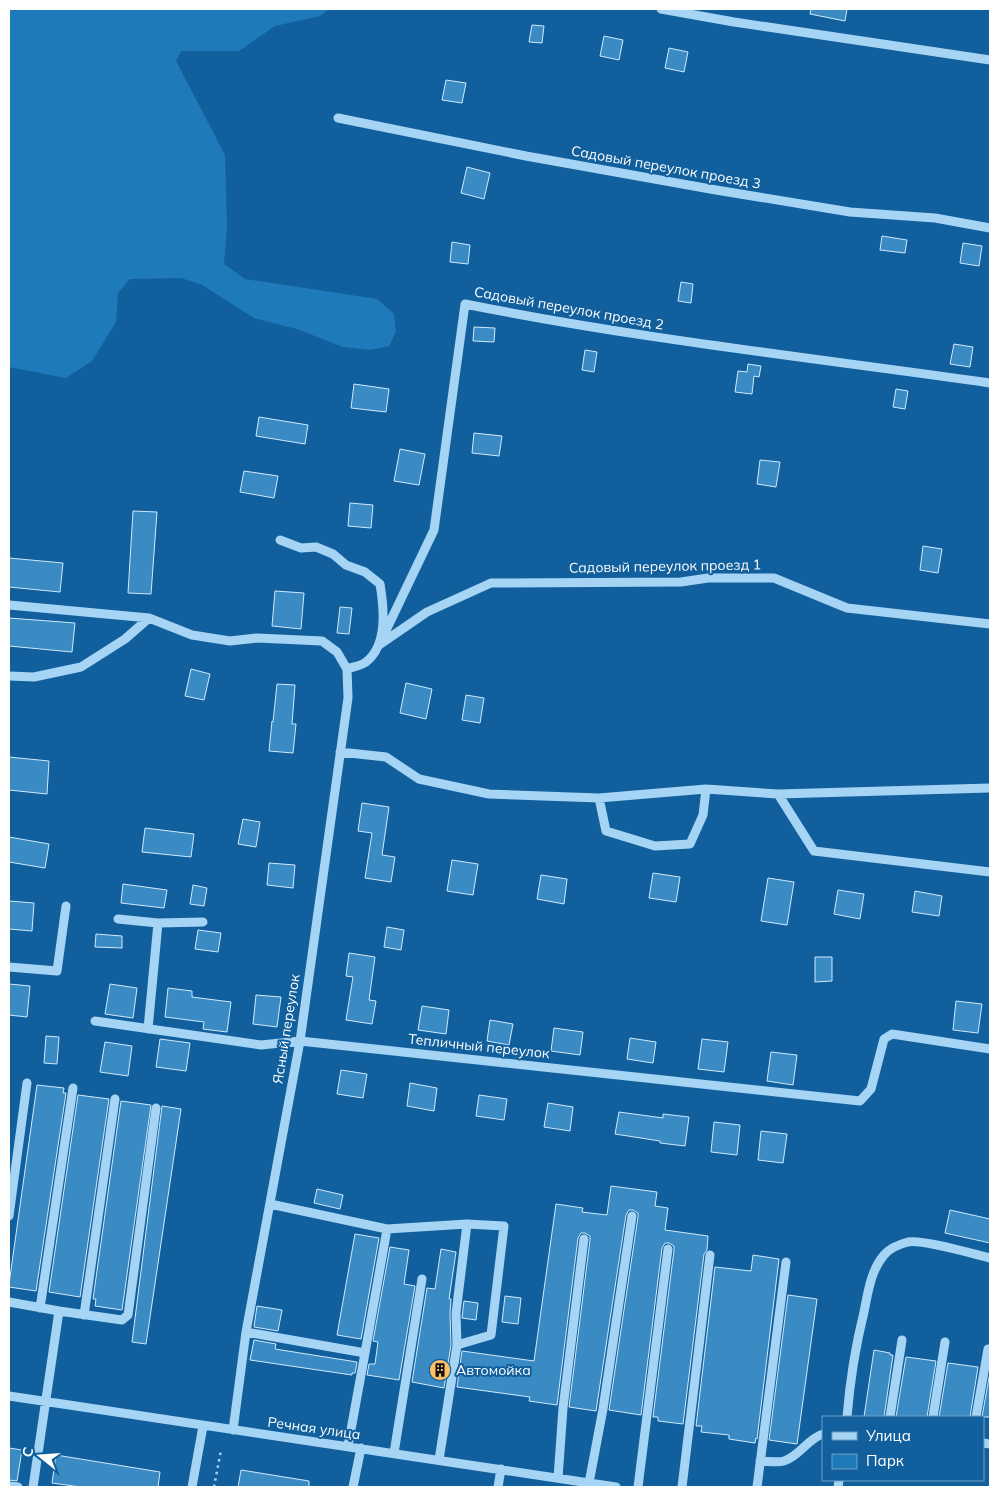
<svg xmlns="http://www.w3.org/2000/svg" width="999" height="1496" font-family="Mulish,sans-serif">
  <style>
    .green { fill: #1f7aba }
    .building { fill: #3a8ac4; stroke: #cfeafe }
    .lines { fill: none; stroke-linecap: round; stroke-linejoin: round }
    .path { stroke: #a6d4f5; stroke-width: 2.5; stroke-dasharray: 2.5 4; stroke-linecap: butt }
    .minor { stroke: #a6d4f5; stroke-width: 9 }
    .labels { text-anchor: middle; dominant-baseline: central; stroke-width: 4; stroke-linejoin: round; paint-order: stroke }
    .street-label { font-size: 14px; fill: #fff; stroke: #11609d }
    .poi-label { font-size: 14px; fill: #fff; stroke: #11609d; text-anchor: start }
  </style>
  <rect width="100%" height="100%" fill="#11609d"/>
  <!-- green -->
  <path class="green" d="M 9,9 L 329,9 L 320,16 L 275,26 L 239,51 L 181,51 L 176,61 L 225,155 L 227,226 L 224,264 L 245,279 L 377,299 L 394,314 L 396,332 L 389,346 L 371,350 L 343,347 L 297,329 L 254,318 L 202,285 L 181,278 L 130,279 L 118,293 L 116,322 L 92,361 L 66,378 L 9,367 Z"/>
  <!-- building -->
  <path class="building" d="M 811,9 L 847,9 L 845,21 L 810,14 Z
    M 532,25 L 544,26 L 542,43 L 529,42 Z
    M 604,36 L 623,40 L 619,60 L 600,56 Z
    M 669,48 L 688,52 L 684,72 L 665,68 Z
    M 446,80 L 466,83 L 462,103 L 442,100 Z
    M 467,167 L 490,173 L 484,199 L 461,193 Z
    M 882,236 L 907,240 L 905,253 L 880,250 Z
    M 452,242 L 470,245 L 468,264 L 450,262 Z
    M 963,243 L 982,246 L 979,266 L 960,263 Z
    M 681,282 L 693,284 L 691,303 L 678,301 Z
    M 474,327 L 495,328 L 494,342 L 473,341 Z
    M 954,344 L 973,347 L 970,367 L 950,364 Z
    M 585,350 L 597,352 L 594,372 L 582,370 Z
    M 748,364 L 761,366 L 759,377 L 754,376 L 752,394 L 735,392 L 738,371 L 747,372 Z
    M 354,384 L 389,389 L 386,412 L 351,408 Z
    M 896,389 L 908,391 L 905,409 L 893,407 Z
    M 259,417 L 308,425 L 305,444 L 256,436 Z
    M 474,433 L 502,436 L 499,456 L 472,453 Z
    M 400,449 L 425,454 L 419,485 L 394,481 Z
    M 760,460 L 780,462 L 776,487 L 757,484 Z
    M 244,471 L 278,476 L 274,498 L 240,492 Z
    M 350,503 L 373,505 L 371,528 L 348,526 Z
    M 133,511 L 157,512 L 151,594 L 128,593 Z
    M 923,546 L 942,549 L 938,573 L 920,570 Z
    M 9,558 L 63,563 L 60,592 L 9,587 Z
    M 275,591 L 304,593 L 301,629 L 272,626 Z
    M 340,607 L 352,608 L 349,634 L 337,633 Z
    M 9,618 L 75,623 L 72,652 L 9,646 Z
    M 191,669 L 210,674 L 204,700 L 185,696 Z
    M 406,683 L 432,689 L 426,719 L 400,713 Z
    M 277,684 L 295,685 L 292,724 L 296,724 L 293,753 L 269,751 L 272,721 L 273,722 Z
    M 466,695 L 484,698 L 480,723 L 462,720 Z
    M 9,757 L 49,761 L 47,794 L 9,790 Z
    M 362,803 L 389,807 L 382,855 L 395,857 L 391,882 L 365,878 L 372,833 L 358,831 Z
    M 243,819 L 260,822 L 256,847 L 238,844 Z
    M 145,828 L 194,834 L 191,857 L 142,852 Z
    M 9,837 L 49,844 L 45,868 L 9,862 Z
    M 452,860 L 478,864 L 473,895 L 447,891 Z
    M 269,863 L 295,865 L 293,888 L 267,885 Z
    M 653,873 L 680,877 L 676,902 L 649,898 Z
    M 541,875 L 567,879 L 564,904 L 537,899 Z
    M 768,878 L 794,882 L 787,925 L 761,921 Z
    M 123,884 L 167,890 L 164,908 L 121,903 Z
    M 193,885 L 207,888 L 204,906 L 190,904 Z
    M 838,890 L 864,894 L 860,919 L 834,914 Z
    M 915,891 L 942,896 L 939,916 L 912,912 Z
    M 9,901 L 34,903 L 32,931 L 9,929 Z
    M 387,927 L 404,930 L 401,950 L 384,947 Z
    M 198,930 L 221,933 L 218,952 L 195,949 Z
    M 96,934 L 122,936 L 122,948 L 95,947 Z
    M 349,953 L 375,957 L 369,1000 L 376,1001 L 372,1024 L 346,1020 L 353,977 L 346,976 Z
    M 815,957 L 832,957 L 832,981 L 815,982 Z
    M 9,984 L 30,986 L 27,1017 L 9,1015 Z
    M 110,984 L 137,988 L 133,1018 L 105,1014 Z
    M 168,988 L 192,991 L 192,997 L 231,1002 L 227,1032 L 203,1029 L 204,1022 L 165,1017 Z
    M 256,995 L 281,997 L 277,1027 L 253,1024 Z
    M 956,1001 L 982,1004 L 978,1033 L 953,1030 Z
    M 422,1006 L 449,1010 L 446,1034 L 418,1030 Z
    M 490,1020 L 513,1024 L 509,1045 L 487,1041 Z
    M 554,1028 L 583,1032 L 580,1055 L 551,1051 Z
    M 46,1036 L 59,1037 L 57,1064 L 44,1063 Z
    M 630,1038 L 656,1042 L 653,1063 L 627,1059 Z
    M 160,1039 L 190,1043 L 186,1071 L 156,1067 Z
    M 702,1039 L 728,1042 L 724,1072 L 698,1069 Z
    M 105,1042 L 132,1046 L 128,1076 L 100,1072 Z
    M 771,1052 L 797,1055 L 793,1085 L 767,1081 Z
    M 341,1070 L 367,1074 L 363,1098 L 337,1094 Z
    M 410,1083 L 437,1088 L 434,1111 L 407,1106 Z
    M 37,1085 L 64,1088 L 63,1093 L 66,1093 L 36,1291 L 9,1287 L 9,1284 Z
    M 78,1095 L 109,1099 L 80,1297 L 49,1292 Z
    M 479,1095 L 507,1099 L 504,1120 L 476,1116 Z
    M 121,1101 L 151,1105 L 122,1310 L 95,1306 L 96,1299 L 93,1299 Z
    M 548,1103 L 573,1107 L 570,1131 L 544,1127 Z
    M 162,1106 L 181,1109 L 146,1344 L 132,1342 Z
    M 619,1112 L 663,1118 L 663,1114 L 689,1117 L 685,1146 L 660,1143 L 660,1141 L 615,1134 Z
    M 714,1122 L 740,1125 L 737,1155 L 711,1152 Z
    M 761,1131 L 787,1134 L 783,1163 L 758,1160 Z
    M 611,1186 L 657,1192 L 655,1206 L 668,1208 L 665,1230 L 708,1236 L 707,1250 L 704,1254 L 683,1424 L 658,1421 L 658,1417 L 653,1417 L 674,1250 L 674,1246 L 669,1243 L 665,1243 L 662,1248 L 641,1415 L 609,1410 L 638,1217 L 638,1213 L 633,1210 L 629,1210 L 626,1215 L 596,1411 L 569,1407 L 590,1240 L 590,1236 L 585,1233 L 581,1233 L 578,1238 L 557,1405 L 529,1401 L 530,1397 L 457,1387 L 462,1351 L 534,1361 L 556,1204 L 583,1208 L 582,1212 L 607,1215 Z
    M 317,1189 L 343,1195 L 340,1209 L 314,1203 Z
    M 950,1210 L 990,1219 L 990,1243 L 945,1233 Z
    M 355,1234 L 379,1238 L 361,1339 L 337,1335 Z
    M 390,1247 L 409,1250 L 404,1284 L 415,1286 L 399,1380 L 367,1375 L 369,1364 L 375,1364 L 378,1342 L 373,1341 Z
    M 441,1249 L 456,1252 L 449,1299 L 451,1299 L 450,1313 L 451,1345 L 444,1388 L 412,1382 L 427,1288 L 435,1289 Z
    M 753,1255 L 779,1259 L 757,1439 L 756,1438 L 755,1443 L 729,1439 L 729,1435 L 701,1432 L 702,1426 L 696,1426 L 715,1267 L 751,1271 Z
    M 788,1295 L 817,1299 L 797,1444 L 769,1440 Z
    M 505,1296 L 521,1298 L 518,1324 L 502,1322 Z
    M 464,1301 L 478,1303 L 476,1320 L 462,1318 Z
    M 257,1306 L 282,1310 L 278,1331 L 254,1327 Z
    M 254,1340 L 276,1344 L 275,1349 L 357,1362 L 355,1373 L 352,1373 L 352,1375 L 250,1360 Z
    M 874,1350 L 890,1353 L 890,1355 L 893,1355 L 884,1417 L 864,1417 Z
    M 906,1357 L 936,1361 L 927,1417 L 896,1417 Z
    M 948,1363 L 978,1367 L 970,1417 L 939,1417 Z
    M 990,1372 L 990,1417 L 982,1417 Z
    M 9,1448 L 22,1450 L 17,1481 L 9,1480 Z
    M 56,1455 L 160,1472 L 158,1487 L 81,1487 L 52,1483 Z
    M 241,1470 L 309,1481 L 309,1487 L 238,1487 Z"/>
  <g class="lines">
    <!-- path -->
    <path class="path" d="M 214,1487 L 221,1450"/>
    <!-- minor -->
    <path class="minor" d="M 661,9 L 734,22 L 990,60
      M 338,118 L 526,156 L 716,190 L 850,212 L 935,218 L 990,228
      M 280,540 L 301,548 L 316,547 L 333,554 L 346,565 L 365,572 L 380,584 C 384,608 388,645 366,662 C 361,666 352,667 347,669
      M 9,605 L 149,618
      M 379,645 L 434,530 L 465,304 C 639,339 815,358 990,383
      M 379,645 L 427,612 L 491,583 L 681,582 L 708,578 L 774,578 L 847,608 L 990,624
      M 9,676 L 34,677 L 81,667 L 125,639 L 149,618 L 192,635 L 230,641 L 257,638 L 322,641 L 337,652 L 347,669 L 348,698 L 300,1041 L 246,1332 L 233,1430
      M 340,752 L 386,757 L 419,779 L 489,794 L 599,798 L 706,789 L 778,794 L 990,788
      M 778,794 L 814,851 L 990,872
      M 599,798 L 606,831 L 655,846 L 690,844 L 703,815 L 706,789
      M 118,919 L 158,923 L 148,1029
      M 158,923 L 203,922
      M 9,967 L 57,971 L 66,906
      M 95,1021 L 261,1045 L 300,1041 L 860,1101 L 871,1089 L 884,1039 L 892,1034 L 990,1049
      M 270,1204 L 387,1229 L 467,1224 L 456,1313 L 457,1345 L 439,1460
      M 9,1216 L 27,1083
      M 9,1302 L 59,1311
      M 40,1308 L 73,1088
      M 84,1315 L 115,1099
      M 246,1332 L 365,1353 L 387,1229
      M 457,1345 L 491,1335 L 504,1226 L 467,1224
      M 9,1396 L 616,1487
      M 847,1417 C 850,1380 855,1348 864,1312 C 868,1292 871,1270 884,1255 C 890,1248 900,1244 908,1242 C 922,1239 973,1254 990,1258
      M 890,1417 L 902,1340
      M 933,1417 L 945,1342
      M 976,1417 L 988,1349
      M 983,1443 L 990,1444
      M 348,1446 L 365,1353
      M 394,1453 L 422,1279
      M 760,1461 C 767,1461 777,1463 784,1461 C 800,1456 807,1439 823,1434
      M 558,1478 L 563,1408 L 584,1239
      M 589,1483 L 603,1409 L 632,1216
      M 9,1486 L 18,1487
      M 33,1487 L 59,1311 L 122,1320 L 128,1315 L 156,1108
      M 192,1487 L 203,1426
      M 353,1487 L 361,1448
      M 498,1487 L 501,1469
      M 638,1487 L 668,1249
      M 682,1487 L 710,1255
      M 757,1487 L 786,1262
      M 838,1487 L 839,1480"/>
  </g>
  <!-- icons -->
  <defs>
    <g id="building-disc" transform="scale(1.125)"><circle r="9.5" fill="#ffc06a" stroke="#11609d"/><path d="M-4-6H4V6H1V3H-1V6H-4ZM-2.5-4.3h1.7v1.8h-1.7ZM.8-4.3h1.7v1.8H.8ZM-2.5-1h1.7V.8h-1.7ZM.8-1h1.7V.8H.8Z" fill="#111"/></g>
  </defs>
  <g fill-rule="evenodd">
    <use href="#building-disc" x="440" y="1370"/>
  </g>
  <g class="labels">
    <!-- street labels -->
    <g class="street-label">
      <text transform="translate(666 167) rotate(10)">Садовый переулок проезд 3</text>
      <text transform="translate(569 308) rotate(10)">Садовый переулок проезд 2</text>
      <text transform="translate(665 566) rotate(-1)">Садовый переулок проезд 1</text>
      <text transform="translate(286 1029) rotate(-81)">Ясный переулок</text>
      <text transform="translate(479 1046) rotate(6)">Тепличный переулок</text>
      <text transform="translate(314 1428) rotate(8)">Речная улица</text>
    </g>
    <!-- poi labels -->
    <g class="poi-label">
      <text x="456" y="1370">Автомойка</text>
    </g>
  </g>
  <!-- border -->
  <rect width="999" height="1496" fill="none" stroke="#ffffff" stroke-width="20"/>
  <!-- legend -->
  <rect x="822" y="1416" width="162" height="65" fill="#11609d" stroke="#70a0c4"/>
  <rect x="832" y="1432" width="25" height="8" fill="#a6d4f5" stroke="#70a0c4"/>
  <text x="866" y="1441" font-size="15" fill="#ffffff">Улица</text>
  <rect x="832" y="1454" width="25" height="15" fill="#1f7aba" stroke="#70a0c4"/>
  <text x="866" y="1466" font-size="15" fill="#ffffff">Парк</text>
  <!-- north arrow -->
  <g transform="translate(40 1456) rotate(287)" stroke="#11609d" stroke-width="4" paint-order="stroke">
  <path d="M0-4L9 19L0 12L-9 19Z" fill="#ffffff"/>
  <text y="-8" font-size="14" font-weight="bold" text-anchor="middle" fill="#ffffff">С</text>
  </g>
</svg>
